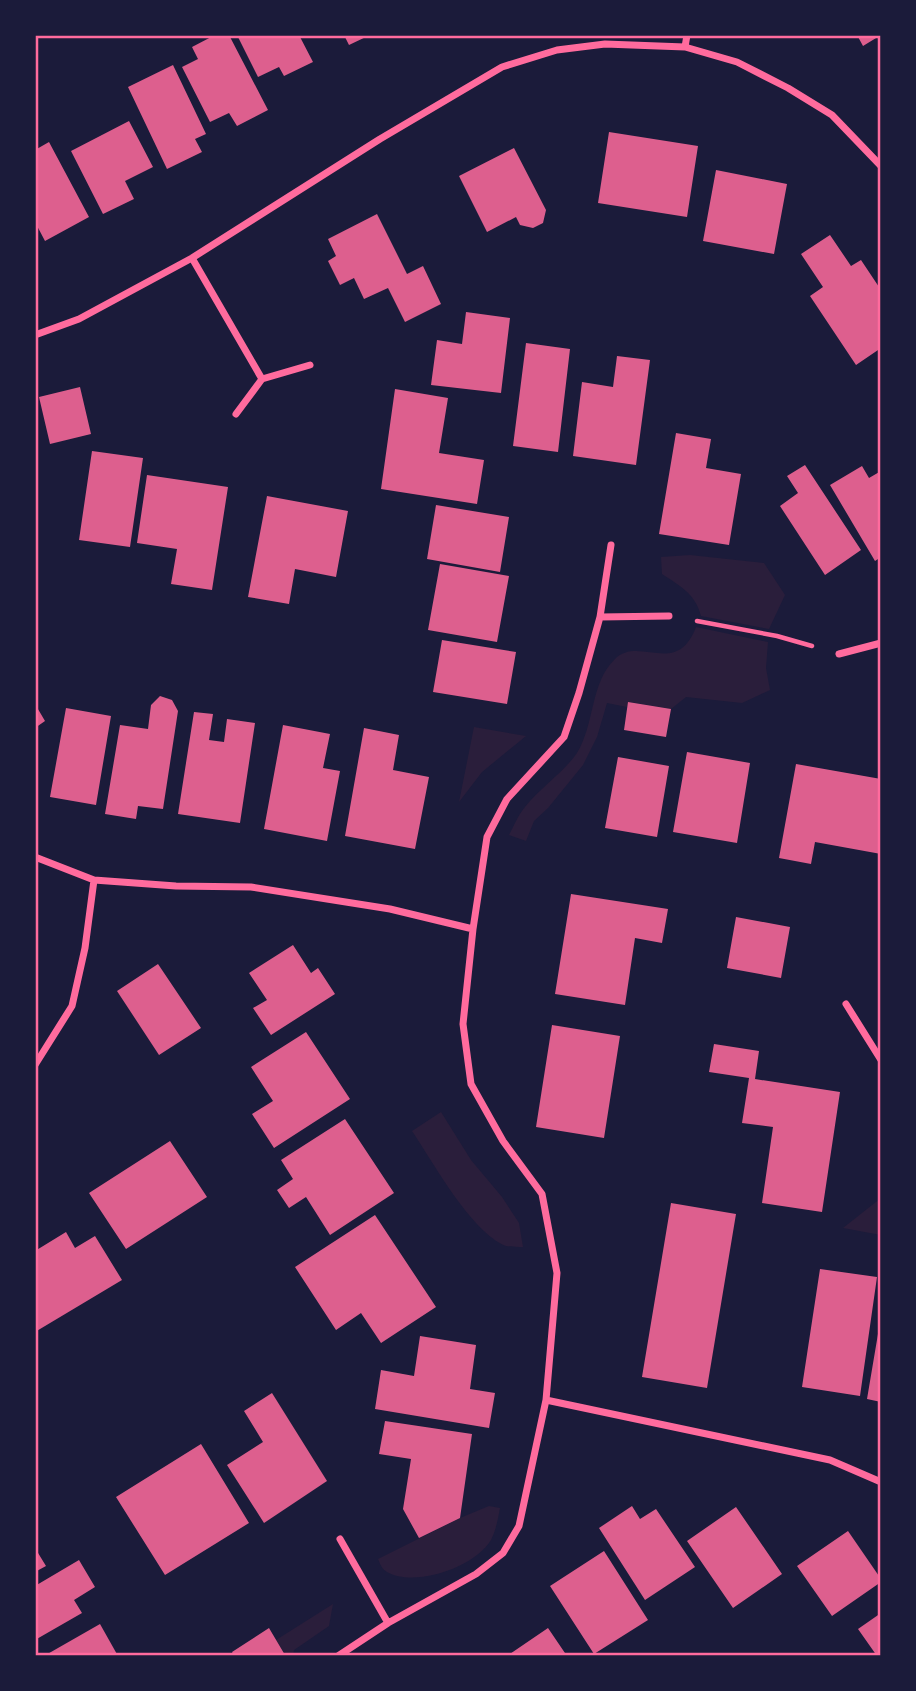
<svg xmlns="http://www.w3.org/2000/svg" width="916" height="1691" font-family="Helvetica,sans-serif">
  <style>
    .green { fill: #2a1e3b }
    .building { fill: #dd5f8e }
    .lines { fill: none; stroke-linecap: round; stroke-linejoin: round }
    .path { stroke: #ff6b9d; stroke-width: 4.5 }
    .minor { stroke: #ff6b9d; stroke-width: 7 }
    .neatline { fill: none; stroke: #ff6b9d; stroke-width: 2.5 }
  </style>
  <rect width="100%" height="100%" fill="#1b1b3a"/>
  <!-- green -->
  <path class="green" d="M 690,555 L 764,563 L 785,595 L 769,629 L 701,616 C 695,593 680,586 662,574 L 661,557 Z
    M 696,627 L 768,642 L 766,668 L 770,690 L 742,703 L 686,697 L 671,709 L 629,702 L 627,707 L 607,703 L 597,737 L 583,765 L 548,808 L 534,821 L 526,841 L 509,835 C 514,826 518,815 525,807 C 541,787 563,773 577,753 C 595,724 590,683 615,659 C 639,635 677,678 696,627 Z
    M 474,727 L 526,736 L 482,772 L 459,802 Z
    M 441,1112 L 471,1160 L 502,1197 L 519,1223 L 523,1247 C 518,1247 511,1247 506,1246 C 471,1232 433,1162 412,1131 Z
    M 881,1198 L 881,1235 L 843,1228 Z
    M 489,1506 L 500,1508 C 498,1519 496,1530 491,1540 C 475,1567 415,1588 387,1572 C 382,1569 380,1564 378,1559 L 460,1518 Z
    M 333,1604 L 329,1626 L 294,1650 L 293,1656 L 283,1656 L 285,1654 L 276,1640 Z"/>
  <!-- building -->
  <path class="building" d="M 215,35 L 229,35 L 268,110 L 237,126 L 229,113 L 210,122 L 182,67 L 198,59 L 192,47 Z
    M 237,35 L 299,35 L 313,62 L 284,76 L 279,67 L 258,77 Z
    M 344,35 L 370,35 L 349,45 Z
    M 857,35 L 881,35 L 863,46 Z
    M 173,65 L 206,134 L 195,139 L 202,152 L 167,169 L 128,87 Z
    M 129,121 L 153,167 L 125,181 L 134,199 L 103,214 L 71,151 Z
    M 609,132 L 698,146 L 687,217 L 598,203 Z
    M 49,142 L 89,217 L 45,241 L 35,222 L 35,150 Z
    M 514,148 L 546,210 L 543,223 L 533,228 L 520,225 L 516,217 L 487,232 L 459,176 Z
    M 716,170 L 787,184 L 774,254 L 703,241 Z
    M 377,214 L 407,274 L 423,266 L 441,304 L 405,322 L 388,288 L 364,299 L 354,278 L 340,285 L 328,261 L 336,256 L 328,239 Z
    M 830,235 L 851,266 L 861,260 L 881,290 L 881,348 L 856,365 L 810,296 L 823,287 L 801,254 Z
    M 466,312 L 510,318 L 501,393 L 431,385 L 437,340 L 462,344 Z
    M 526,343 L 570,349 L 558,452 L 513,446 Z
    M 617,356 L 650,360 L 636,465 L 573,456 L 582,382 L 613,387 Z
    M 80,387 L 91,434 L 50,444 L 39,397 Z
    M 395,389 L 448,398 L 439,453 L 484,460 L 477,504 L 381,489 Z
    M 676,433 L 711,439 L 706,468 L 741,474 L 729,545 L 659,534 Z
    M 92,451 L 143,458 L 130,547 L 79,540 Z
    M 805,465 L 861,550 L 825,575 L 780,506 L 798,493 L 787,476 Z
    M 862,466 L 869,478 L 881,471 L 881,557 L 875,561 L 830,485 Z
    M 147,475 L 228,487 L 212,590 L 171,584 L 177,549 L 137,543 Z
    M 267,496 L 348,511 L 336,577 L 295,569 L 289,604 L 248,597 Z
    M 436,505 L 509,517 L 500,572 L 427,559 Z
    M 440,564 L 509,576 L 497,642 L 428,630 Z
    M 442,640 L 516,652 L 507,704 L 433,692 Z
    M 160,696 L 172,700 L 178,711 L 163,809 L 138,806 L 136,819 L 105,814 L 120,725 L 148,729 L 151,705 Z
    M 628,702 L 671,709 L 666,737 L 624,730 Z
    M 35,704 L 45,721 L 35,728 Z
    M 66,708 L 111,716 L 96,805 L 50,797 Z
    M 194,712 L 213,714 L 209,740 L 224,742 L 227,719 L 255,723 L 240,823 L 178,814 Z
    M 283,725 L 330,734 L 323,768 L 340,771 L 327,841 L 264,829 Z
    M 364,728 L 399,735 L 393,770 L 429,777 L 415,849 L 345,836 Z
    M 687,752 L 750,763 L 737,843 L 673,832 Z
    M 618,757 L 669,766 L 657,837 L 605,828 Z
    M 796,764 L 881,779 L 881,854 L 815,842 L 811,864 L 779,858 Z
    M 571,894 L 668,909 L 662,943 L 635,938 L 625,1005 L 555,994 Z
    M 736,917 L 790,927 L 781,978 L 727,968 Z
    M 293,945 L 311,973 L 318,968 L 335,994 L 271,1035 L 253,1008 L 267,1000 L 249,973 Z
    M 158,964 L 201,1028 L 159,1055 L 117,991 Z
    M 552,1025 L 620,1036 L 604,1138 L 536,1127 Z
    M 306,1032 L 350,1099 L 274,1148 L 252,1114 L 273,1101 L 251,1067 Z
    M 714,1044 L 759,1051 L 755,1079 L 840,1092 L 822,1212 L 762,1203 L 773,1127 L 742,1123 L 749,1078 L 709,1072 Z
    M 345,1119 L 394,1193 L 330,1235 L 306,1197 L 289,1208 L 277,1190 L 293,1179 L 281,1160 Z
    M 170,1141 L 207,1197 L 126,1249 L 89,1193 Z
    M 671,1203 L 736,1214 L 707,1388 L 642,1377 Z
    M 375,1215 L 436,1307 L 381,1343 L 361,1313 L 336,1330 L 295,1267 Z
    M 66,1232 L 75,1248 L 95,1236 L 122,1280 L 35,1332 L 35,1251 Z
    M 820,1269 L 877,1277 L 860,1396 L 802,1387 Z
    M 880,1322 L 881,1322 L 881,1402 L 867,1399 Z
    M 420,1336 L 476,1345 L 470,1389 L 495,1393 L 489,1428 L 375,1409 L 381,1370 L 414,1376 Z
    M 272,1393 L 327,1481 L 264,1523 L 227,1465 L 263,1442 L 244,1411 Z
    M 385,1421 L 472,1434 L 460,1518 L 419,1538 L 403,1509 L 411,1459 L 379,1454 Z
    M 201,1444 L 249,1523 L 165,1575 L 116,1497 Z
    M 632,1506 L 640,1519 L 656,1509 L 695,1567 L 645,1600 L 599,1528 Z
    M 736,1507 L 782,1574 L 733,1608 L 687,1541 Z
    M 848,1531 L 881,1579 L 881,1582 L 832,1616 L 797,1566 Z
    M 35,1548 L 46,1566 L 35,1572 Z
    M 604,1551 L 648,1620 L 594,1654 L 550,1586 Z
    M 79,1560 L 95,1587 L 74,1600 L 82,1613 L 35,1640 L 35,1586 Z
    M 881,1613 L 881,1656 L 877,1656 L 858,1629 Z
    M 100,1624 L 118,1656 L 44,1656 Z
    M 269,1628 L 285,1655 L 234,1656 L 232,1652 Z
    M 548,1628 L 567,1656 L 507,1656 Z"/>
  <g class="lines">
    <!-- path -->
    <path class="path" d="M 697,621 L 777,636 L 812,646"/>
    <!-- minor -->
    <path class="minor" d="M 687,35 L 685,47 L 737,62 L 788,88 L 832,115 L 881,166
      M 192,258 L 262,379 L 236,414
      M 35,335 L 79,319 L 192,258 L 380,139 L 502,67 L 557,50 L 605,44 L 685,47
      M 262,379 L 310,365
      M 600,617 L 611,545
      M 839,654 L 881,643
      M 35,857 L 94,880 L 176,886 L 251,887 L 390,909 L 473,929
      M 846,1004 L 881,1060
      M 35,1065 L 72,1006 L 85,948 L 94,880
      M 546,1400 L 830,1460 L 881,1482
      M 340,1539 L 388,1623
      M 338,1656 L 388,1623 L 476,1574 L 503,1553 L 519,1526 L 546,1400 L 557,1273 L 542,1194 L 503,1141 L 471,1084 L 463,1024 L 473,929 L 487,837 L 507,799 L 564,737 L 579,693 L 600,617 L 669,616"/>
  </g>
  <!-- border -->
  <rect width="916" height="1691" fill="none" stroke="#1b1b3a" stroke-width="74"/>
  <rect x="37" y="37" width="842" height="1617" class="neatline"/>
</svg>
